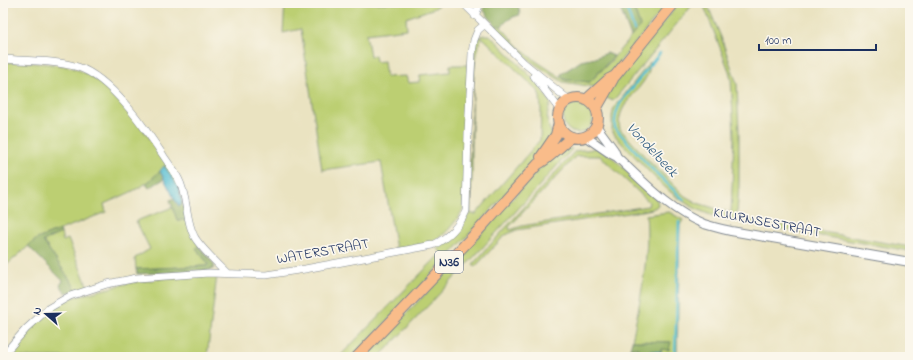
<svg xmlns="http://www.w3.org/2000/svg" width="913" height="360" font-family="'Indie Flower',sans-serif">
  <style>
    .green { fill: #bccf72; stroke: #6c7f68; fill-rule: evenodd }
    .forest { fill: #95b264; stroke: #587061 }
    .water { fill: #56bfd3; stroke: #387798 }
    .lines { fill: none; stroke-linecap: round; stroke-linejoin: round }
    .stream { stroke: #56bfd3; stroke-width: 2.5 }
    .minor-casing { stroke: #828990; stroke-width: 8 }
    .tertiary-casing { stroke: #828990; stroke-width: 10 }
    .primary-casing { stroke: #828990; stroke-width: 12 }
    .minor { stroke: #fff; stroke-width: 7 }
    .tertiary { stroke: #fff; stroke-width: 8 }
    .primary { stroke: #f9bc8a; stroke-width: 10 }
    .labels { text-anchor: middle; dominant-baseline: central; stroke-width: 3.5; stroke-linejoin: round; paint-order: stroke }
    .shield { fill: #fbf7ec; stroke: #5e6b89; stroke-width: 1 }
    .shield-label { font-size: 13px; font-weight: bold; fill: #1b2f5e }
    .street-label { font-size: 14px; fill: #1b2f5e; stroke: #fbf7ec }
    .water-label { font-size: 15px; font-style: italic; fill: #2d5a81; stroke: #fbf7ec }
  </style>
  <rect width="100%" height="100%" fill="#fbf7ec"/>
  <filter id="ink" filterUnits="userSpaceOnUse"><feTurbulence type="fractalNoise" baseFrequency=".025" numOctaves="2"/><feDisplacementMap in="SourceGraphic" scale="8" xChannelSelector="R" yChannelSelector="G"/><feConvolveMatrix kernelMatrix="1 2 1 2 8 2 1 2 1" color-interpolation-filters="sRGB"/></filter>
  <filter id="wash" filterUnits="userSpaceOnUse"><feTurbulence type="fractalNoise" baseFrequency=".012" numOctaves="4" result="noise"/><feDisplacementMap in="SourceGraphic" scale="16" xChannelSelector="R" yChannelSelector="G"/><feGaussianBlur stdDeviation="0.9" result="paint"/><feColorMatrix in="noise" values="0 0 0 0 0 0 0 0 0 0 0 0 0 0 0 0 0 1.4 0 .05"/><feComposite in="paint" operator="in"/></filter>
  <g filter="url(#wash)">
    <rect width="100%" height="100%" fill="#eae3c1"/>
    <!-- green -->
    <path class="green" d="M 285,3 L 441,3 L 435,8 L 406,18 L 407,29 L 366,34 L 370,56 L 375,55 L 376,62 L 384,61 L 386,77 L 406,76 L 408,83 L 419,82 L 420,75 L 450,72 L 450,65 L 468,65 L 463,210 C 442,243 433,243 396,249 L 381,162 L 322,170 L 301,29 L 283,33 Z
      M 632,3 L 668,3 L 608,76 L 594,87 L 563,82 L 530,61 L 496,27 L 499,25 L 524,52 L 536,61 L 565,80 L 590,82 L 609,63 L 640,26 Z
      M 679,3 L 694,3 L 613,101 L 605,97 L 616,82 Z
      M 707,4 L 721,37 L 737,84 L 739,132 L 739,186 L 737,214 L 736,219 L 733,221 C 691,213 667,192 639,161 C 630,151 619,142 612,131 L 612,116 L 614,108 L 650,62 C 650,66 649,70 648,74 C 639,93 615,106 620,129 L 651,163 L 685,196 L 697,203 L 731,213 L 734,136 L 731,79 L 729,71 L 704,6 Z
      M 485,35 L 490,35 L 540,86 L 551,103 C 546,114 546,125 553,135 C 541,159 517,182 499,201 C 451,255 402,306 352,357 L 339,357 L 441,253 L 438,248 L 459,229 L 469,214 L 469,181 L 475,44 L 479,37 ZM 482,37 L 538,91 L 540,97 L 541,110 L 540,140 L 476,214 L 471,214 C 470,201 472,188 472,174 C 472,148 470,55 482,37 Z
      M 3,62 C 25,63 52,62 73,68 C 112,80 144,131 167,163 C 149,187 130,192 104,204 L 106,212 L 37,239 L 3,268 Z
      M563 118a15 15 0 1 1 30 0a15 15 0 1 1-30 0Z
      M 565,147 L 572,149 C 509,220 445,289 379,357 L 364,357 L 440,279 L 550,157 Z
      M 596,147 L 611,156 L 657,200 L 658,205 L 656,207 L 652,209 L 642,211 L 516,230 L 504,236 L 475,267 L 473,264 L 574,152 C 581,148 589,152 596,147 ZM 576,156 L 600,156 L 649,202 L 648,206 L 522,226 L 510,230 L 509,227 Z
      M 173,207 L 177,220 L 187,220 L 199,246 L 196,249 L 208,263 L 207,266 L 136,269 L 135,258 L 150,249 L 136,221 Z
      M 669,212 L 683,220 L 680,225 L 677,357 L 661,357 L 661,349 L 671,342 L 632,341 C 640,301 650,256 646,215 Z
      M 741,218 L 910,247 L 910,251 L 740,222 Z
      M 61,233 L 63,241 L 68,239 L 88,287 L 77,290 L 43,241 Z
      M 217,275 L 207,357 L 7,357 L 11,349 L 49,311 L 70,298 L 129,283 L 166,278 Z
      M 630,348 L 639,348 L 640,357 L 627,357 Z"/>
    <!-- forest -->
    <path class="forest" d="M 493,3 L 518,3 L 520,15 C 511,17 507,20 501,27 L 499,25 L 496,27 L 483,9 L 485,6 Z
      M 618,3 L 632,3 L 640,26 L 631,37 Z
      M 607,53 L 614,56 L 590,82 L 566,80 L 561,77 L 561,74 L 575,65 L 581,61 L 595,58 Z
      M 167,163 L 177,179 L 187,220 L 177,220 L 170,200 L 174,198 L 179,206 L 173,179 L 164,166 Z
      M 160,171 L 164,179 L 149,188 L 146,184 Z
      M 60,230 L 61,233 L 43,241 L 77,290 L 66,293 L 60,285 L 63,281 L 28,246 L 37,239 Z
      M 199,246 L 214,264 L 214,268 L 211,270 L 137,274 L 136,269 L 207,266 L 208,263 L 196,249 Z
      M 632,341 L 671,342 L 669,350 L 661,349 L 661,352 C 654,351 648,350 644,357 L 640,357 L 639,348 L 630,348 Z"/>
    <!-- water -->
    <path class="water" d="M 164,166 C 172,177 183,191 181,205 L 179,206 L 174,198 L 160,171 Z
      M 653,351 L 661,352 L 661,357 L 644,357 L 648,352 Z"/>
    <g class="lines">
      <!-- stream -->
      <path class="stream" d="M 625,3 L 634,30
        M 660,53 L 621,102 C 616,111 614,118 615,128 L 650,167 L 684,200
        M 675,357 L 679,222"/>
    </g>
  </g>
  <g filter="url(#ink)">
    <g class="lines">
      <!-- minor casing -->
      <g class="minor-casing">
        <path id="minor" d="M 463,3 L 524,63 L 569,100
          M 475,16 L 480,3
          M 3,59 C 27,61 55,60 78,67 C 111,78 145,128 163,155 C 168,163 174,170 178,178 C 188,196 185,219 194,236 C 199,246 218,264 226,272
          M 534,76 L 560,110
          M 3,355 L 26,329 L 49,308 L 70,296 L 107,284 L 137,278 L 209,273 L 266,275 L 305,269 L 433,245 C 447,239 460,225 466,211 L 468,133 L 472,53 L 474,40 L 478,30 L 484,25"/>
      </g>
      <!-- tertiary casing -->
      <g class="tertiary-casing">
        <path id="tertiary" d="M 597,127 L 614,150 L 617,157 C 644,182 669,210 704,224 C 713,227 722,229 731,231 L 910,262
          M 586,137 L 611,154 L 617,157"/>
      </g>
      <!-- primary casing -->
      <g class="primary-casing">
        <path id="primary" d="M558 118a20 20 0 1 1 40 0a20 20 0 1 1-40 0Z
          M 586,100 L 609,79 L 615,76 L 674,3
          M 596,109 L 613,79
          M 541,157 L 556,135 L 559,123
          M 357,357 L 477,232 L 538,164 C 548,160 562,144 572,137"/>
      </g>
      <!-- minor -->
      <use href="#minor" class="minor"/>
      <!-- tertiary -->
      <use href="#tertiary" class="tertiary"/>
      <!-- primary -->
      <use href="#primary" class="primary"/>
    </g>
  </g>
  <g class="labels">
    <!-- shield labels -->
    <rect class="shield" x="435" y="251" width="28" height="22" rx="3"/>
    <g class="shield-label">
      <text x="449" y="262">N36</text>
    </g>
    <!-- street labels -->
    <g class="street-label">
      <text transform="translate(767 223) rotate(11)">KUURNSESTRAAT</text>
      <text transform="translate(323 252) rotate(-10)">WATERSTRAAT</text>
    </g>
    <!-- water labels -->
    <g class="water-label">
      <text transform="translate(652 150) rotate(47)">Vondelbeek</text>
    </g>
  </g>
  <!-- margin -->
  <rect width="913" height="360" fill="none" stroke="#fbf7ec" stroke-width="16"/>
  <!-- north arrow -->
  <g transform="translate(46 314) rotate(290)" stroke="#fbf7ec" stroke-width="3" paint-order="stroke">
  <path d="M0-3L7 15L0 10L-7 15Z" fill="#1b2f5e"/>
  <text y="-6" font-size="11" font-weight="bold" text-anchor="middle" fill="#1b2f5e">N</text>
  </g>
  <!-- scale -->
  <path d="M759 44v6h117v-6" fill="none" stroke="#1b2f5e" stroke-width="2"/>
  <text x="765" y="44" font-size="12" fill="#1b2f5e" stroke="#fbf7ec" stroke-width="3" paint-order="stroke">100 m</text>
</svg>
